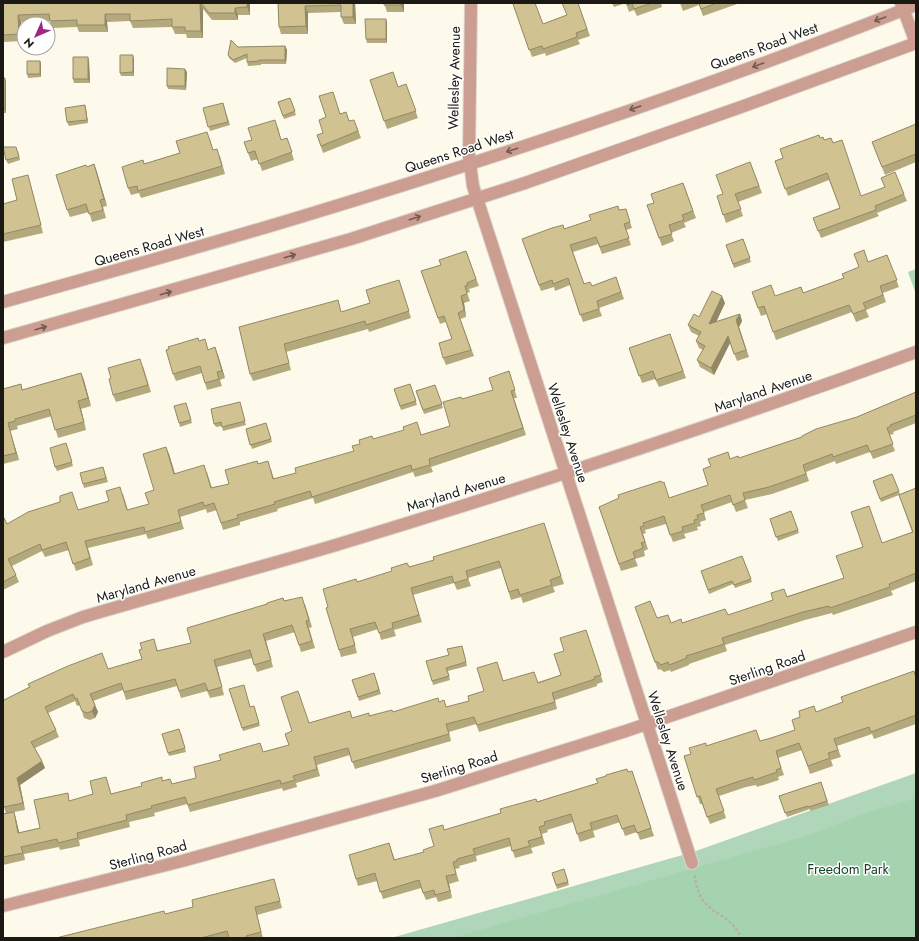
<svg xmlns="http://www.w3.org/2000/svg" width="919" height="941" font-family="Jost,sans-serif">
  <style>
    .green { fill: #afd6b8 }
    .forest { fill: #a5d3b0 }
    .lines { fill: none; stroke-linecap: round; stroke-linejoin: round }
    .minor-casing { stroke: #dad6c9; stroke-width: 14 }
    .tertiary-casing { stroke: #dad6c9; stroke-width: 14 }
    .path { stroke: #b5b2a6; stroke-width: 2.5; stroke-dasharray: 3 2; stroke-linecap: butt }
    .minor { stroke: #cb9e91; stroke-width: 12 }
    .tertiary { stroke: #cb9e91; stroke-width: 12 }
    .wall { fill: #b4a87d }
    .shaded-wall { fill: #928866 }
    .building { fill: #d1c391; stroke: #928866 }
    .oneway { stroke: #725c52 }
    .labels { text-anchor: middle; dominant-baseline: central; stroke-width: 3; stroke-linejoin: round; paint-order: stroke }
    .street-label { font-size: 14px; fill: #1a1914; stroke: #fff }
    .park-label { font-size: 14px; fill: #114525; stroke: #fff }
  </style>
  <rect width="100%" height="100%" fill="#fefaeb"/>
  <!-- green -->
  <path class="green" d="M 916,269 L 916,294 L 908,272 Z
    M 916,773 L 916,938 L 391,938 L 693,852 Z"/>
  <!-- forest -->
  <path class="forest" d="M 916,798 L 916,938 L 452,938 L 806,836 L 869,812 Z"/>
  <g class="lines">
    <!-- minor casing -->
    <g class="minor-casing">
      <path id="minor" d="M 471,3 L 469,156 L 473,186 L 692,863
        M 901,3 L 916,43
        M 3,652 L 47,631 L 83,617 C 167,592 252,570 336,545 C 531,486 725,422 916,352
        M 3,906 L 182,861 L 435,791 L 626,731 L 916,632"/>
    </g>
    <!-- tertiary casing -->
    <g class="tertiary-casing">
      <path id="tertiary" d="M 3,302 C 102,274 201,247 300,217 C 508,154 714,85 916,5
        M 3,338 L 351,239 L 525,183 L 741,107 L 916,43"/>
    </g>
    <!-- path -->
    <path class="path" d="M 695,875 C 698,917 731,910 741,938"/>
    <!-- minor -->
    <use href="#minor" class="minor"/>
    <!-- tertiary -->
    <use href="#tertiary" class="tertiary"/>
  </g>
  <!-- wall -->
  <path class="wall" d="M 3,3 L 250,3 L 250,15 L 238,15 L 238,20 L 212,20 L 203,9 L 203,38 L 187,38 L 186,34 L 175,34 L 172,27 L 133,28 L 130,21 L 107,22 L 108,32 L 79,32 L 77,27 L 52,28 L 50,21 L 21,22 L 22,41 L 3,42 Z
    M 278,3 L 355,3 L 356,24 L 344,24 L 341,17 L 341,12 L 308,13 L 308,34 L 281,34 L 279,27 Z
    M 384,3 L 404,3 L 404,12 L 387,12 Z
    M 578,3 L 590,36 L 578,40 L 580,44 L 546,56 L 545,53 L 532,57 L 513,4 L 543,24 L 567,15 Z
    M 612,3 L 626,3 L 614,7 Z
    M 626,3 L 661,3 L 662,7 L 637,16 L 634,10 L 629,12 Z
    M 680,3 L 740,3 L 703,16 L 699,5 L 683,11 Z
    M 386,19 L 387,23 L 387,43 L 367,43 L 366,39 Z
    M 285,46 L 287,50 L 286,64 L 261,64 L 261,65 L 248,66 L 247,62 L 247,58 L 235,63 L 229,58 L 228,55 L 238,47 Z
    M 88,57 L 89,61 L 90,83 L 74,83 L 73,79 Z
    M 134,59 L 134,76 L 121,76 L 120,73 Z
    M 40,61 L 41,64 L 41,77 L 28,78 L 27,74 Z
    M 187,72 L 186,90 L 168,89 L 167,86 Z
    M 3,78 L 6,82 L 6,113 L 3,113 Z
    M 370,80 L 398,87 L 406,84 L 418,118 L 387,129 Z
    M 290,98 L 296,115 L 284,119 L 278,102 Z
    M 223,103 L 230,125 L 210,131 L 203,108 Z
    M 86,109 L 88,123 L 69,126 L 67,122 Z
    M 340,113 L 357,127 L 361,138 L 323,153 L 317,135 L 323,133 Z
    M 916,124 L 916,162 L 885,175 L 872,142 Z
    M 278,127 L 281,140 L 287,138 L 294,160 L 262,171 L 258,159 L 251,161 L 248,153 L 252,140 Z
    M 820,138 L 824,140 L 833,143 L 861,196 L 885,188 L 881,178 L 904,194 L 907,201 L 877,213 L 879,216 L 821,238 L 813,218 L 840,208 L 829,180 L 788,196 L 775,161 L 783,158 Z
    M 210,139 L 213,150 L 220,156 L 225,174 L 141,198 L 139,193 L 131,195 L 128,188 L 144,164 L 180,153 Z
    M 18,151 L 20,160 L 8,164 L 6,160 Z
    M 750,162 L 762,193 L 738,202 L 743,216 L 726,223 L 717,196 L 723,194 Z
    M 94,164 L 107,206 L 103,207 L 106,218 L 92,222 L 89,212 L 70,217 L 67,210 L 87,167 Z
    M 28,175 L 30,183 L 43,233 L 3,242 L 3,204 L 17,200 Z
    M 683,183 L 696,218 L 684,223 L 686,227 L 671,233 L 674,241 L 662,246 L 647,205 L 654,203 Z
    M 626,209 L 632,228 L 626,230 L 631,245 L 602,254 L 598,244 L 573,252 L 584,284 L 592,286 L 616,277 L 624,299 L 599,308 L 602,316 L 583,322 L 570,285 L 555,291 L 554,287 L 541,291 L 522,239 L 564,229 L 591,220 L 619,210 Z
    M 743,239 L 751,262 L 734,268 L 726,245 Z
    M 466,251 L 479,286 L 469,289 L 470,292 L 467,293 L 470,301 L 464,303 L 466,317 L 460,319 L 474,356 L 446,365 L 443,358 L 452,339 L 446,322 L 440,324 L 421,271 L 441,265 Z
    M 887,255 L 899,287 L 883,293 L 886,302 L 866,310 L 869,317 L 856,322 L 852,312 L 776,340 L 767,314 L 761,316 L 752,292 L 775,296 L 803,293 L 844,278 L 859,267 L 868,262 Z
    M 401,287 L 411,318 L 369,332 L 368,329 L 286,352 L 291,370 L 253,381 L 250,374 L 239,327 L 342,312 L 370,303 Z
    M 725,303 L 716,322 L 740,314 L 742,321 L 739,327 L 749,357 L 737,361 L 730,343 L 714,375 L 700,367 L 697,360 L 703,350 L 699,348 L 696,341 L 699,336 L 691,332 L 688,325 L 699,317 Z
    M 670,334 L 686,378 L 659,387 L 655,379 L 642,383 L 629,348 Z
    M 200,341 L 208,349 L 218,355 L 225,378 L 220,380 L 222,386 L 207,390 L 202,373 L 176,381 L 173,374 Z
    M 143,366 L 151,392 L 116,402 L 113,395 Z
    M 509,371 L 517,398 L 514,398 L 526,435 L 431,467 L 433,472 L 415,477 L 413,472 L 315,504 L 313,498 L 277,509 L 278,511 L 240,522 L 240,525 L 223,530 L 217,510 L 207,513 L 206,509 L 180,517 L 184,529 L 148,539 L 146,534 L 88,548 L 93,565 L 76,571 L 69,550 L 45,557 L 42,551 L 12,566 L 19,582 L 3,590 L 3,516 L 7,524 L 78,510 L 109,501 L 123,494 L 128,510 L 149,504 L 154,490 L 169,454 L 175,474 L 207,472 L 212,488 L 229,484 L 257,461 L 259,464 L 271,469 L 274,479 L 296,473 L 354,451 L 373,439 L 421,435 L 450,426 L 462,399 L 493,390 Z
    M 81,373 L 91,406 L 81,409 L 86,430 L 58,438 L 52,416 L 17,426 L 18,429 L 10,431 L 19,460 L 3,464 L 3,389 L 21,384 L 22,390 Z
    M 410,384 L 417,405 L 401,410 L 394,389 Z
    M 435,385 L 443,408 L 424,414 L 416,391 Z
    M 916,392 L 916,423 L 893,432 L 894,434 L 889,435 L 895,451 L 873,459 L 870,452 L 836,464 L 835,461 L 806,472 L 809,481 L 772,494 L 745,500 L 748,508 L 736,512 L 732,502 L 704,512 L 706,520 L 700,522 L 701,526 L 697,527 L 698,530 L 684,534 L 686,538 L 673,542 L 666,524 L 645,530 L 646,533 L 643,534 L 648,549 L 644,551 L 645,556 L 635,559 L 638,566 L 621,571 L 599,507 L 670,498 L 708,485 L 730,459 L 739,458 L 802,437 L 857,417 Z
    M 186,403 L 192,423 L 180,427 L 179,423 Z
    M 241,406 L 246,425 L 223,431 L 222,426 L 216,427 L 214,424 Z
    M 266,423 L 272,442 L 252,449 L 246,429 Z
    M 66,443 L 73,466 L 57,471 L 55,467 Z
    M 103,467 L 108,482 L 84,488 L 83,484 Z
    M 892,474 L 900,494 L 916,488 L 916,581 L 891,591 L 893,595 L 833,615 L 832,613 L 805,620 L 725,645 L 727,651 L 689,664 L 689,665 L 671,672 L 670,670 L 664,672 L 660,669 L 658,670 L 635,607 L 657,618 L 671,623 L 682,623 L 728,615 L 844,578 L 882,543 L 912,532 L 899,495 L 881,502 L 873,481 Z
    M 791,511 L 799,533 L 778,541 L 770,519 Z
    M 546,531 L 564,584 L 553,587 L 555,592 L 523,603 L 521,597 L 511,600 L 501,568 L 468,578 L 471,586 L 457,590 L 454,583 L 413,595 L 422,622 L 394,630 L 396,636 L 381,640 L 378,629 L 353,637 L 357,653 L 341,657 L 339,650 L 328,607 L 357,582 L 409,567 Z
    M 742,556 L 752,582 L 735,588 L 733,584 L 709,594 L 701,571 Z
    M 284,601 L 305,604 L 312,627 L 309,628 L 315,648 L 301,652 L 295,632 L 266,641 L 273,667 L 257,672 L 252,658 L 217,667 L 224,695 L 210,698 L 207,691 L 181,698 L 177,686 L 126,700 L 123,690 L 93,701 L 98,712 L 95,718 L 90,720 L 84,718 L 80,705 L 77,706 L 75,701 L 48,713 L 56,730 L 59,737 L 35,748 L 45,768 L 20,785 L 25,810 L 14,812 L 16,819 L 19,833 L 40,828 L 70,801 L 93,794 L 106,777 L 111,794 L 170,779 L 172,784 L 196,778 L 264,752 L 289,745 L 292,731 L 309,723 L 350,711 L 352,718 L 393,712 L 439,701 L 447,707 L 469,701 L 484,691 L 500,669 L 503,681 L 538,682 L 561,675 L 564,651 L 588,637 L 603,682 L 597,684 L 597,686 L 555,700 L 557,709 L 479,732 L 476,724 L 449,732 L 451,741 L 355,769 L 350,755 L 317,765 L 320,776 L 296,783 L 297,787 L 283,791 L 282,788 L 190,812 L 187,804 L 154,813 L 155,816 L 129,822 L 130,827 L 79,840 L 80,846 L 60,850 L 59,847 L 24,854 L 25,860 L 3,865 L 3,814 L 6,814 L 4,807 L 4,700 L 29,687 L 28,684 L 108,669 L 142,659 L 156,646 L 158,651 L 191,643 Z
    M 463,649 L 467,666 L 448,671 L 450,680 L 433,685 L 432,681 L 449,655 Z
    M 374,673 L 381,694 L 359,701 L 352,680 Z
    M 916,674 L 916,724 L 874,739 L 872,734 L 837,746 L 841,757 L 831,760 L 833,766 L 810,774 L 802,750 L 778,758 L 784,775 L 778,777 L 779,780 L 757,787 L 756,785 L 746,787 L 719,796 L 726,818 L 710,824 L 702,804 L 700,804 L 684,756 L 691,754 L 707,746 L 760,741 L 771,738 L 795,730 L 816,712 L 843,702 Z
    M 229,689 L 251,707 L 254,706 L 260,726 L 243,731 Z
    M 181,733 L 186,752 L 169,756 L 168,753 Z
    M 632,771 L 654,836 L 640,840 L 637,832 L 625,836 L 620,822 L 593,831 L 595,837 L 580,842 L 573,822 L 547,830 L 548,832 L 542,834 L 545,844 L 531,848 L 533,853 L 515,858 L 511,846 L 476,856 L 477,861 L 459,866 L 460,868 L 455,869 L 459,881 L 449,884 L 452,898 L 438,902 L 436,897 L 426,900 L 421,888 L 383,899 L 377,881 L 358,886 L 356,879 L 389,843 L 395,860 L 424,852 L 434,846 L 445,830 L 501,813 L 598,783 Z
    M 821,782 L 829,805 L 810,811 L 810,809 L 787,817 L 779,796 Z
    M 564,869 L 569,885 L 557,889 L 552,873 Z
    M 274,879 L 282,908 L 257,915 L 263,938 L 56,938 L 165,914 L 193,907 Z"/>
  <!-- shaded-wall -->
  <path class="shaded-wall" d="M 200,3 L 203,9 L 203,38 L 201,31 Z
    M 247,3 L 250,3 L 250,15 L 247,7 Z
    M 353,3 L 355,3 L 356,24 L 353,17 Z
    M 401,3 L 404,3 L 404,12 L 401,5 Z
    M 305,6 L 308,13 L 308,34 L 306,26 Z
    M 235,8 L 238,15 L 238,20 L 235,13 Z
    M 105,14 L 107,22 L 108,32 L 105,25 Z
    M 18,15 L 21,22 L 22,41 L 19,34 Z
    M 386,19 L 387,23 L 387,43 L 386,39 Z
    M 285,46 L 287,50 L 286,64 L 285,60 Z
    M 133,55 L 134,59 L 134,76 L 133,72 Z
    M 88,57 L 89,61 L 90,83 L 88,79 Z
    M 40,61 L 41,64 L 41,77 L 40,74 Z
    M 185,69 L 187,72 L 186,90 L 185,86 Z
    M 5,78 L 6,82 L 6,113 L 5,109 Z
    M 85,105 L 86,109 L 88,123 L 87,120 Z
    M 94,164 L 97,172 L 107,206 L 104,199 Z
    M 461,296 L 464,303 L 466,317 L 464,310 Z
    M 722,296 L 725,303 L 712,331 L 709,324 Z
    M 740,314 L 742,321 L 739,327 L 749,357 L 736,320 Z
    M 728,336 L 730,343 L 714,375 L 711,368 Z
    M 215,347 L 218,355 L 225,378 L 222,371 Z
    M 81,373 L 84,380 L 91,406 L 88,398 Z
    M 78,401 L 81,409 L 86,430 L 84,422 Z
    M 8,423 L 10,431 L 19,460 L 16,453 Z
    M 166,447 L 169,454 L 177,481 L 174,474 Z
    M 263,634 L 266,641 L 273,667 L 271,660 Z
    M 214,660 L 217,667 L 224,695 L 222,687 Z
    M 95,705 L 98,712 L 95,718 L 92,711 Z
    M 42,761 L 45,768 L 20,785 L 25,810 L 23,803 L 17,778 Z
    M 14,812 L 16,819 L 21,840 L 18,833 Z
    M 446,876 L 449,884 L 452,898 L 450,891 Z"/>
  <!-- building -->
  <path class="building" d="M 3,3 L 200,3 L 201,31 L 185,31 L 185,27 L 172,27 L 172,19 L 130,21 L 130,14 L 105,14 L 105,25 L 77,25 L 77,20 L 50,21 L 49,14 L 18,15 L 19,34 L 3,35 Z
    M 201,3 L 247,3 L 247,7 L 235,8 L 235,13 L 209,13 Z
    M 278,3 L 353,3 L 353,17 L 341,17 L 341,5 L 305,6 L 306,26 L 279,27 Z
    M 384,3 L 401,3 L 401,5 L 384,5 Z
    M 514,3 L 535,3 L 543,24 L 567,15 L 562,3 L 578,3 L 587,29 L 576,33 L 577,37 L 543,49 L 542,46 L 529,50 L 513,4 Z
    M 626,3 L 652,3 L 634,9 L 632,3 L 627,5 Z
    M 699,3 L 717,3 L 701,9 Z
    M 365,19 L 386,19 L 386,39 L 366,39 Z
    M 231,40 L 238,47 L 285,46 L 285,60 L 259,60 L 259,61 L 247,62 L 247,54 L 233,60 L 228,55 Z
    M 120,55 L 133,55 L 133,72 L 120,73 Z
    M 73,57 L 88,57 L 88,79 L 73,79 Z
    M 27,61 L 40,61 L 40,74 L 27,74 Z
    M 167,68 L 185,69 L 185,86 L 167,86 Z
    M 393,72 L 398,87 L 406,84 L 416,111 L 384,121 L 370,80 Z
    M 3,78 L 5,78 L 5,109 L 3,109 Z
    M 333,92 L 340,114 L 346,112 L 349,121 L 354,120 L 358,131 L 321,146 L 317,135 L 323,133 L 319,120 L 326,117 L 319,96 Z
    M 290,98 L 295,111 L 283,116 L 278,102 Z
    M 223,103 L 228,122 L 208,127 L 203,108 Z
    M 85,105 L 87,120 L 67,122 L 65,108 Z
    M 275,120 L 281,140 L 287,138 L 292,152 L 259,164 L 255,151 L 248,153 L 244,142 L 252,140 L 248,128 Z
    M 916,124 L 916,154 L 882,167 L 872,142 Z
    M 207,132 L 213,150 L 217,149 L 222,166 L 138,191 L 137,186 L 128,188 L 122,167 L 143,160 L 144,164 L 180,153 L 176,141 Z
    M 819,135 L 820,138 L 823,137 L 824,140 L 831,138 L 833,143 L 842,140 L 861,196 L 885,187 L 881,178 L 895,172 L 904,194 L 875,206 L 876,210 L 818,231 L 813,218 L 840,208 L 827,173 L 785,189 L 775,161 L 783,158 L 780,149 Z
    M 3,147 L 16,147 L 19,157 L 6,160 Z
    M 750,162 L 759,186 L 735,194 L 741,209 L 723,215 L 717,196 L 723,194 L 716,175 Z
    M 94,164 L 104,199 L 100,200 L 103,210 L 89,214 L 86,204 L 67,210 L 56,175 L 86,165 L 87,167 Z
    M 28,175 L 41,225 L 3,234 L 3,204 L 17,200 L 12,179 Z
    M 683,183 L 693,211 L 682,215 L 684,220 L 669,225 L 672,234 L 659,238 L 647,205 L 654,203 L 651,194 Z
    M 618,206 L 619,210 L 626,209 L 630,222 L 624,224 L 629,238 L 600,247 L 596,237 L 570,245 L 584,284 L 590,282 L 592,286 L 616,277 L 621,292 L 597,301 L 599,309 L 580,315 L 568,278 L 553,284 L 552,280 L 539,285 L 522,239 L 552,228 L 563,225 L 564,229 L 591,220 L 589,215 Z
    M 743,239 L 750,258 L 733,264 L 726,245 Z
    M 864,250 L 868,262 L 887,255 L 897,280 L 880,286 L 883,295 L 863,303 L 866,309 L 853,314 L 849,305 L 773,332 L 764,306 L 758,308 L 752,292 L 771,285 L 775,296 L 801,287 L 803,293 L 844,278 L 842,274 L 859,267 L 854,254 Z
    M 466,251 L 476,279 L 467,283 L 468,285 L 465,286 L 467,294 L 461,296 L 464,310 L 458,313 L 471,350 L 443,358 L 439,343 L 452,339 L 444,316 L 438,318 L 421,271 L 441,265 L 439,260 Z
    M 399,280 L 409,311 L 366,325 L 365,321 L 284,344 L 289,363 L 250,374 L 239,327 L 338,300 L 341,312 L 370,303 L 366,290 Z
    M 712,291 L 722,296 L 709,324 L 740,314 L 736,320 L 746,350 L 734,354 L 728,336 L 711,368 L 697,360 L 705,346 L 696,341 L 701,332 L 688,325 L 694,314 L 699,317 Z
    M 670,334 L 683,371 L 656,380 L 653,371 L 639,376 L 629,348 Z
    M 198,338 L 199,341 L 205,339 L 208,350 L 215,347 L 222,371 L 217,372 L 219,379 L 205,383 L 200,366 L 173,374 L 166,350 L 169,349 L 168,347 Z
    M 140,359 L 148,385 L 113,395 L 109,379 L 111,378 L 108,368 Z
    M 509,371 L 515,390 L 511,391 L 523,428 L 429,459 L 430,465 L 412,470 L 411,465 L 312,497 L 310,491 L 274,502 L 275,504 L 237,515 L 238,518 L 221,523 L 214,503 L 204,506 L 203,502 L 178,510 L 181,522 L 145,532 L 144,527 L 85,541 L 90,558 L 73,564 L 66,542 L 42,550 L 40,544 L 8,559 L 16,575 L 3,582 L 3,516 L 7,524 L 28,512 L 60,502 L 60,496 L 72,492 L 78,510 L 109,501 L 106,491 L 120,487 L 127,510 L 149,504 L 145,493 L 154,490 L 143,454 L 166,447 L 174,474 L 204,465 L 211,488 L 229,484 L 225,470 L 257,461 L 258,464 L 268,461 L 273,479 L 296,473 L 295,468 L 354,451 L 352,446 L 360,444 L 359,440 L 372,436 L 373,439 L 404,430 L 403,427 L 417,422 L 421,435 L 450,426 L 443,402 L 461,397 L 462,399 L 493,390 L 489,378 Z
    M 81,373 L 88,398 L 78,401 L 84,422 L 55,430 L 49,409 L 15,419 L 15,421 L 8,423 L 16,453 L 3,456 L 3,389 L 21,384 L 22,390 Z
    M 410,384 L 416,401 L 400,406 L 394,389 Z
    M 435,385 L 442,404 L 423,410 L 416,391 Z
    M 916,392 L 916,415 L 890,425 L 891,426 L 887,428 L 893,444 L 870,452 L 867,445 L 833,457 L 832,454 L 803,465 L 806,474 L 769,487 L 743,493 L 745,500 L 733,505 L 730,495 L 701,505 L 704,513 L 697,515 L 698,519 L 694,520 L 695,523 L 682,527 L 683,531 L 670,535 L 664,516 L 643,523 L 644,526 L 640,527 L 645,542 L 641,543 L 643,548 L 633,552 L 635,558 L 619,564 L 599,507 L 619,498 L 618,495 L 661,481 L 662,483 L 664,482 L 669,498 L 708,485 L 703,469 L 711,466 L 708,459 L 728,452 L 730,459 L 738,456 L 739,458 L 802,437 L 802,436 L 816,429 L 857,417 Z
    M 240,402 L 245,421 L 222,427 L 221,422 L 214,424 L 211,409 Z
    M 186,403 L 191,420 L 179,423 L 174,406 Z
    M 266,423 L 271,439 L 250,445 L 246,429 Z
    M 66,443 L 72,462 L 55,467 L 50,448 Z
    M 103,467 L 106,478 L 83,484 L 80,473 Z
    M 892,474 L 899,491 L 880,499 L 873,481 Z
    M 916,488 L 916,573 L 889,584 L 890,587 L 830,608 L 829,606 L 803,612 L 722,638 L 724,644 L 686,656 L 687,658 L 669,665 L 668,662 L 661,665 L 658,662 L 655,662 L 635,607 L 650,601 L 657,618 L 668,615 L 671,623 L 681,619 L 682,623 L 725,609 L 728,615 L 773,600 L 771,593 L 784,589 L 787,597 L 844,578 L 836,556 L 863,547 L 851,512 L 869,506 L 882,543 L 913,532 L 899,495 Z
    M 791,511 L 798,530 L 776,537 L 770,519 Z
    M 544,523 L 561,576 L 550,580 L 552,585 L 520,595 L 518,589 L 509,592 L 499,561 L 466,571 L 468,579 L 454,583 L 452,576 L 411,588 L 419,615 L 392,623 L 393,628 L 379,633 L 375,622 L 350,629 L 355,645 L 339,650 L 326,608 L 328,607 L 323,589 L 356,579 L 357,582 L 392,571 L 391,568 L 407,563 L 409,567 L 434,560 L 433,557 Z
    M 742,556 L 751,579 L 734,585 L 732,581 L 708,590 L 701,571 Z
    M 302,597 L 309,620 L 306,621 L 312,641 L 299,645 L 292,625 L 263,634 L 271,660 L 254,665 L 250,650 L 214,660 L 222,687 L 208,691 L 205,683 L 179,691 L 175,679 L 124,692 L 121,683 L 90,694 L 95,705 L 92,711 L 87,713 L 82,711 L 77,698 L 75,699 L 73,694 L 45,707 L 56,730 L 31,742 L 42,761 L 17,778 L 23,803 L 4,807 L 3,803 L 3,698 L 4,700 L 30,687 L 28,684 L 68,666 L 102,653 L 108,669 L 142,659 L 139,650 L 142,649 L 140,643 L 154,639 L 157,651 L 191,643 L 187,628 L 267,604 L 267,603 L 283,598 L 284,601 Z
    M 586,630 L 601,675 L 594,677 L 595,679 L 552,693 L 555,702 L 477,725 L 474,717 L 446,724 L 449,734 L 352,762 L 348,748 L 314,757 L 317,769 L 293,776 L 295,780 L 281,784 L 280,780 L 188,805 L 185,797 L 151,806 L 152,808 L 126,815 L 127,820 L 77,833 L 78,838 L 58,843 L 57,839 L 21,847 L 23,853 L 3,857 L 3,814 L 14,812 L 18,833 L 40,828 L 34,800 L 68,793 L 69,801 L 93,794 L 90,781 L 106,777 L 111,794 L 142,786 L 141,783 L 162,777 L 162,781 L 170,779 L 172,784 L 196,778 L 194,767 L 221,760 L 219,755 L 260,743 L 263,752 L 289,745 L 285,734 L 292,731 L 281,697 L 298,691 L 309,723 L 350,711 L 352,718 L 369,713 L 369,716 L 392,710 L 393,712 L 438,698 L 439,702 L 444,700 L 446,707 L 469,701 L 468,696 L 484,691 L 477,668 L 497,662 L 503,681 L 534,672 L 538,683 L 561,675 L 554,654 L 564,651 L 560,638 Z
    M 462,646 L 466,662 L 446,668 L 449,676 L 432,681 L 426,661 L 449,655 L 447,649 Z
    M 914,671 L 915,675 L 916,674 L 916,715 L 871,732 L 869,727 L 834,739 L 838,750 L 828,753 L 830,758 L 808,766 L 799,743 L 776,751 L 781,768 L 776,770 L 777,772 L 754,780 L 753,777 L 743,780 L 716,789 L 724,811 L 707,817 L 700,796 L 697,797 L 684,756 L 691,754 L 689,748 L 706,743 L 706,746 L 756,730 L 760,741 L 771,738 L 795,730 L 792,720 L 800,717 L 799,711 L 814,706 L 816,712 L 843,702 L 841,697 Z
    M 374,673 L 379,690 L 358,697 L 352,680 Z
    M 244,685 L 250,707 L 254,706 L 259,723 L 242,728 L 229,689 Z
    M 179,729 L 185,748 L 168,753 L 162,734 Z
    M 627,769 L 628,772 L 632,771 L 651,828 L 637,833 L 634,825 L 622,829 L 617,815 L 590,823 L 592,829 L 577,834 L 571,814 L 544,822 L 545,825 L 539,827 L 542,837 L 528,841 L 530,846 L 512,851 L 509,838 L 473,849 L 475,854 L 457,859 L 457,861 L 453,862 L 456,874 L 446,876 L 450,891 L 435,895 L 434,890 L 423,893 L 419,880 L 380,892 L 375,873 L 356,879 L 349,855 L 389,843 L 394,860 L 424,852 L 423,850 L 434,846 L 429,829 L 443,825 L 444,830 L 501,813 L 500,809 L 536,799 L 537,802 L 598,783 L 596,779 L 606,776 L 606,775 Z
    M 821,782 L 827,801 L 809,807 L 808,806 L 785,813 L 779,796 Z
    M 564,869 L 568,882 L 556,885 L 552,873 Z
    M 274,879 L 280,901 L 255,907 L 261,932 L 246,936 L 247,938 L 229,938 L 227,931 L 201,938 L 56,938 L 164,911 L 165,914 L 193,907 L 192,900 Z"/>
  <!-- one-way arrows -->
  <defs><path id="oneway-shaft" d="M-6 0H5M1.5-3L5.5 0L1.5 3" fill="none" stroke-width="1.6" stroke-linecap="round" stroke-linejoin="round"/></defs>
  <g class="oneway">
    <use href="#oneway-shaft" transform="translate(880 19) rotate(160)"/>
    <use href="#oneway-shaft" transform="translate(758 65) rotate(160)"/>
    <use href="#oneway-shaft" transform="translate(635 108) rotate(161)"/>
    <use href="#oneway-shaft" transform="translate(512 150) rotate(162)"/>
    <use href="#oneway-shaft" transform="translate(415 218) rotate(-18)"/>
    <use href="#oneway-shaft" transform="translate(290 256) rotate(-16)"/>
    <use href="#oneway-shaft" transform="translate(166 293) rotate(-16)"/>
    <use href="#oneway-shaft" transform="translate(41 328) rotate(-16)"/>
  </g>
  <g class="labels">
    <!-- street labels -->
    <g class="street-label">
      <text transform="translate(764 46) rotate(-20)">Queens Road West</text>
      <text transform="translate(454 78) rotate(-89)">Wellesley Avenue</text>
      <text transform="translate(459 151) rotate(-18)">Queens Road West</text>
      <text transform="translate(149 246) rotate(-16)">Queens Road West</text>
      <text transform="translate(763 391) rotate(-19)">Maryland Avenue</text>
      <text transform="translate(568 433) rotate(72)">Wellesley Avenue</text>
      <text transform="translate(456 492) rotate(-17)">Maryland Avenue</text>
      <text transform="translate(146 584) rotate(-16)">Maryland Avenue</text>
      <text transform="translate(767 668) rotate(-19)">Sterling Road</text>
      <text transform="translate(668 741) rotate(72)">Wellesley Avenue</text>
      <text transform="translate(459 767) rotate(-17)">Sterling Road</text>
      <text transform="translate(148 855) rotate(-15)">Sterling Road</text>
    </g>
    <!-- park labels -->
    <g class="park-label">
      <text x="848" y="869">Freedom Park</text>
    </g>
  </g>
  <!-- border -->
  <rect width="919" height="941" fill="none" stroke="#1a1914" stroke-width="8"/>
  <!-- north arrow -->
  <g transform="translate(36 36) rotate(225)"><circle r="19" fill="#ffffff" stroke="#a3a3a1"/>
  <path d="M0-3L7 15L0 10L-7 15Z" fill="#9d2883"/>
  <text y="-6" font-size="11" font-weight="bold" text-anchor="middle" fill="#1a1914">N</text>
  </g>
</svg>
